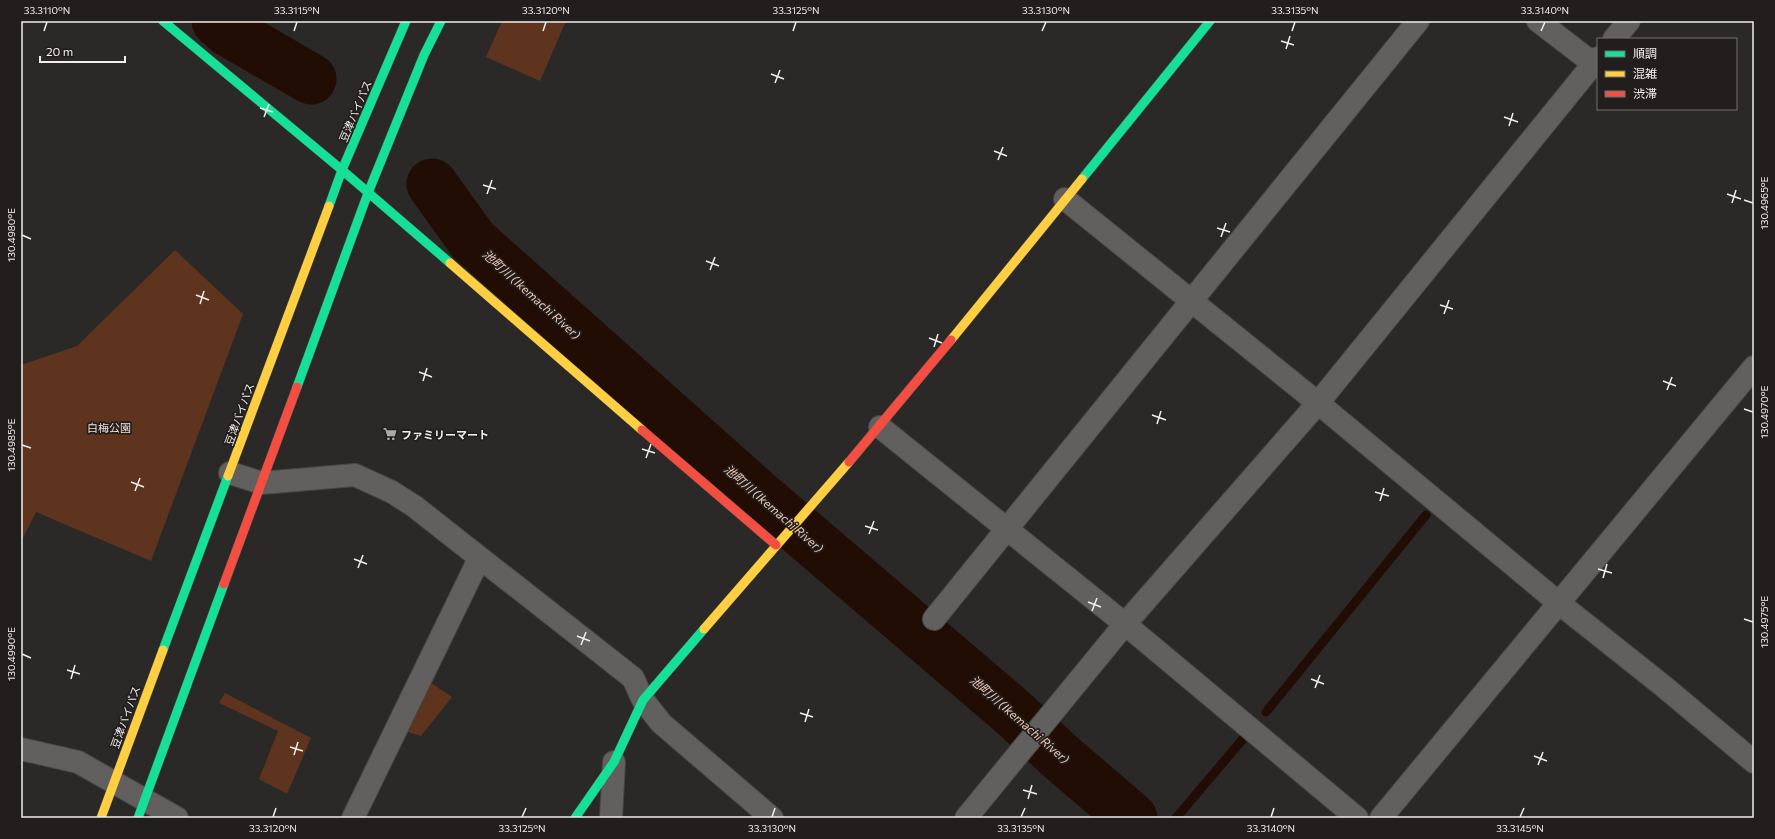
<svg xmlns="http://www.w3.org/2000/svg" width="1775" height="839" font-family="Commissioner,'Noto Sans JP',sans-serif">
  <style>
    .green { fill: #5e341e }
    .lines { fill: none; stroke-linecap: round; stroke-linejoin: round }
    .stream { stroke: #210d04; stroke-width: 9 }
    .river { stroke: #210d04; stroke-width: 51 }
    .street-casing { stroke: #474645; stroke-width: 24 }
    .fast-casing { stroke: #474645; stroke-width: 10 }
    .slow-casing { stroke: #474645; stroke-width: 10 }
    .jam-casing { stroke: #474645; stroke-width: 10 }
    .street { stroke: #62605f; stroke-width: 22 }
    .fast { stroke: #16e098; stroke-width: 9 }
    .slow { stroke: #ffcf43; stroke-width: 9 }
    .jam { stroke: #f24e42; stroke-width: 9 }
    .ticks { fill: none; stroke: #f1eeed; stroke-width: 1.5 }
    .labels { text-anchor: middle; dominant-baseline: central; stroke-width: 3.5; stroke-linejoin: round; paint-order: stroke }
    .street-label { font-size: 11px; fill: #f1eeed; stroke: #221e1d }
    .park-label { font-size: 11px; fill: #f5dfd4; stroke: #221e1d }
    .poi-label { font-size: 11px; font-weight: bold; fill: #f1eeed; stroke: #221e1d; text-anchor: start }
    .water-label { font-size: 12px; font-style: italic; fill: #f3c8b3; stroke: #221e1d }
    .neatline { fill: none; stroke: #f1eeed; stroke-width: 1.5 }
    .ticks-label { font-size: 10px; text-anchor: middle; fill: #f1eeed }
  </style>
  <rect width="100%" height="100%" fill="#2b2927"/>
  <!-- green -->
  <path class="green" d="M 502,21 L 566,21 L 540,81 L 486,57 Z
    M 175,250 L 243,314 L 151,561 L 36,512 L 21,542 L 21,365 L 77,346 Z
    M 428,681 L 452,697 L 421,736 L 405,731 Z
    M 225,693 L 311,738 L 287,794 L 259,779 L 278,731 L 219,703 Z"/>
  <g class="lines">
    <!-- stream -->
    <path class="stream" d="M 1266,712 L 1426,515
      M 1176,818 L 1243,739"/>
    <!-- river -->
    <path class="river" d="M 217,21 L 228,31 L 311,79
      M 432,184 L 473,241 L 757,494 L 1010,710 L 1062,758 L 1132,818"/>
    <!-- street casing -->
    <g class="street-casing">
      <path id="street" d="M 1538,21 L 1594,64
        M 1614,39 L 1629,21
        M 1065,199 L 1318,403 L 1560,604 L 1662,685 L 1754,762
        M 880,427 L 1125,624 L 1357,818
        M 230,473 L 262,483 L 355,475 L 392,492 L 414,506 L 633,678 L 643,700 L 661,723 L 772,818
        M 934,619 L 1418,21
        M 21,749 L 78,762 L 177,818
        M 353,818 L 479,559
        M 611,818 L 614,762
        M 966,818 L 1125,624 L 1318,403 L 1598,58
        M 1381,818 L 1754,367"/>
    </g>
    <!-- fast casing -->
    <g class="fast-casing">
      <path id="fast" d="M 163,21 L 342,170 L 450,263
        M 1082,179 L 1210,21
        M 329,206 L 342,170 L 406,21
        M 297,387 L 368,193 L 424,55 L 441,21
        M 163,650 L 228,476
        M 138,818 L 224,584
        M 575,818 L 614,762 L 643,700 L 704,629"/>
    </g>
    <!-- slow casing -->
    <g class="slow-casing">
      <path id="slow" d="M 450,263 L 642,430
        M 951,340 L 1082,179
        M 228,476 L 329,206
        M 704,629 L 849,462
        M 101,818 L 163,650"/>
    </g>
    <!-- jam casing -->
    <g class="jam-casing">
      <path id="jam" d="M 642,430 L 776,545
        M 849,462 L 951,340
        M 224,584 L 297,387"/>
    </g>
    <!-- street -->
    <use href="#street" class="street"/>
    <!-- fast -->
    <use href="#fast" class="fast"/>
    <!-- slow -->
    <use href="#slow" class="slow"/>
    <!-- jam -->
    <use href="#jam" class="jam"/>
  </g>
  <!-- ticks -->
  <path class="ticks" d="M 44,31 L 47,22M 294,31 L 297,22M 543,31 L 546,22M 793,31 L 796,22M 1042,31 L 1046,22M 1292,31 L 1295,22M 1541,31 L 1545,22M 1281,41 L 1294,45M 1286,49 L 1290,36M 771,74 L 784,79M 775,83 L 780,70M 260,108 L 273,112M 264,117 L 269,104M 1504,117 L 1518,122M 1509,126 L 1513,113M 994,151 L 1007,156M 998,160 L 1003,147M 483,185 L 496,189M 487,194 L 492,180M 1727,194 L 1741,199M 1744,200 L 1753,203M 1732,203 L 1736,190M 1217,228 L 1230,232M 22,235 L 31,239M 1221,237 L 1226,223M 706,261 L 719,266M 710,270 L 715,257M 196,295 L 209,300M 200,304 L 204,291M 1440,305 L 1453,309M 1444,314 L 1449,300M 929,338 L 942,343M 934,347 L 938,334M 419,372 L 432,377M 423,381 L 427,368M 1663,381 L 1676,386M 1667,390 L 1672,377M 1744,409 L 1753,412M 1152,415 L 1166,420M 1157,424 L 1161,411M 22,445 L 31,448M 642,449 L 655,453M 646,458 L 651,444M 131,482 L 144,487M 135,491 L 140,478M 1375,492 L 1389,496M 1380,501 L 1384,488M 865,526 L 878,530M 869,534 L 874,521M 354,559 L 367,564M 358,568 L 363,555M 1598,569 L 1612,573M 1603,578 L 1607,564M 1088,602 L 1101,607M 1092,611 L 1097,598M 1744,619 L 1753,622M 577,636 L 590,641M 581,645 L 586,632M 22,654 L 31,658M 67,670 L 80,674M 71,679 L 75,665M 1311,679 L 1324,684M 1315,688 L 1320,675M 800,713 L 813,717M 805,722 L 809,709M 290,747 L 303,751M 294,755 L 298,742M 1534,756 L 1547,761M 1538,765 L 1543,752M 1023,790 L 1037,794M 1028,799 L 1032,785M 273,817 L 276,808M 522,817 L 526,808M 772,817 L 775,808M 1021,817 L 1025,808M 1271,817 L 1274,808M 1520,817 L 1524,808"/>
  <!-- icons -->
  <defs>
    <g id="supermarket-bare" transform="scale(1.08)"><path d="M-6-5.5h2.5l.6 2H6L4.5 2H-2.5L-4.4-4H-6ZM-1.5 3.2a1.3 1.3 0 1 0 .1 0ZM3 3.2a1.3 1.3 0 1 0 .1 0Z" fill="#aca9a8" stroke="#221e1d" stroke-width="2.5" paint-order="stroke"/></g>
  </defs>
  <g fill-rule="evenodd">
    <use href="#supermarket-bare" x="390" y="434"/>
  </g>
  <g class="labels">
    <!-- street labels -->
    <g class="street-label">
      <text transform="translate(355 111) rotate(-67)">豆津バイパス</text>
      <text transform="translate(239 414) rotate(-70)">豆津バイパス</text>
      <text transform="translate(125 717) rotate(-70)">豆津バイパス</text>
    </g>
    <!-- park labels -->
    <g class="park-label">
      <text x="109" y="427">白梅公園</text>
    </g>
    <!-- poi labels -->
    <g class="poi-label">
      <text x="401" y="434">ファミリーマート</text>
    </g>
    <!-- water labels -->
    <g class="water-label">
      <text transform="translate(532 294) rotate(42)">池町川 (Ikemachi River)</text>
      <text transform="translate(774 508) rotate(41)">池町川 (Ikemachi River)</text>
      <text transform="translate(1020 719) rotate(41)">池町川 (Ikemachi River)</text>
    </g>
  </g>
  <!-- border -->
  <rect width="1775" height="839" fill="none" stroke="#221e1d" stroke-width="44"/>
  <!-- legend -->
  <rect x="1597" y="38" width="140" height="72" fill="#221e1d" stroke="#757170"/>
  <rect x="1605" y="51" width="20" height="6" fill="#16e098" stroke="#757170"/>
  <text x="1633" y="58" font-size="12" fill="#f1eeed">順調</text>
  <rect x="1605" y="71" width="20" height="6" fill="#ffcf43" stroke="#757170"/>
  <text x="1633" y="78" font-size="12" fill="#f1eeed">混雑</text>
  <rect x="1605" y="91" width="20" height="6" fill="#f24e42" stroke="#757170"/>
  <text x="1633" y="98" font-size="12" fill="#f1eeed">渋滞</text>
  <!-- scale -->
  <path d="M40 56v6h85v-6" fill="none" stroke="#f1eeed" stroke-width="2"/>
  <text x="46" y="56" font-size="12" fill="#f1eeed" stroke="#221e1d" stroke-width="3" paint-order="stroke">20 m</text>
  <rect x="22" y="22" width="1731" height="795" class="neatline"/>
  <g class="ticks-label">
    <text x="47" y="14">33.3110°N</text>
    <text x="297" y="14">33.3115°N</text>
    <text x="546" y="14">33.3120°N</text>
    <text x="796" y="14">33.3125°N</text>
    <text x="1046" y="14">33.3130°N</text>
    <text x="1295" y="14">33.3135°N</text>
    <text x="1545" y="14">33.3140°N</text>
    <text transform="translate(1764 203) rotate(-90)" y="4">130.4965°E</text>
    <text transform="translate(11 235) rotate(-90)" y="4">130.4980°E</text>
    <text transform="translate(1764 412) rotate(-90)" y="4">130.4970°E</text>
    <text transform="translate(11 445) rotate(-90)" y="4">130.4985°E</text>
    <text transform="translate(1764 622) rotate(-90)" y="4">130.4975°E</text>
    <text transform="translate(11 654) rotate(-90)" y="4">130.4990°E</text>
    <text x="273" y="832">33.3120°N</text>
    <text x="522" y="832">33.3125°N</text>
    <text x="772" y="832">33.3130°N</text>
    <text x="1021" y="832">33.3135°N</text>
    <text x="1271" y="832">33.3140°N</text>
    <text x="1520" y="832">33.3145°N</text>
  </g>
</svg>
